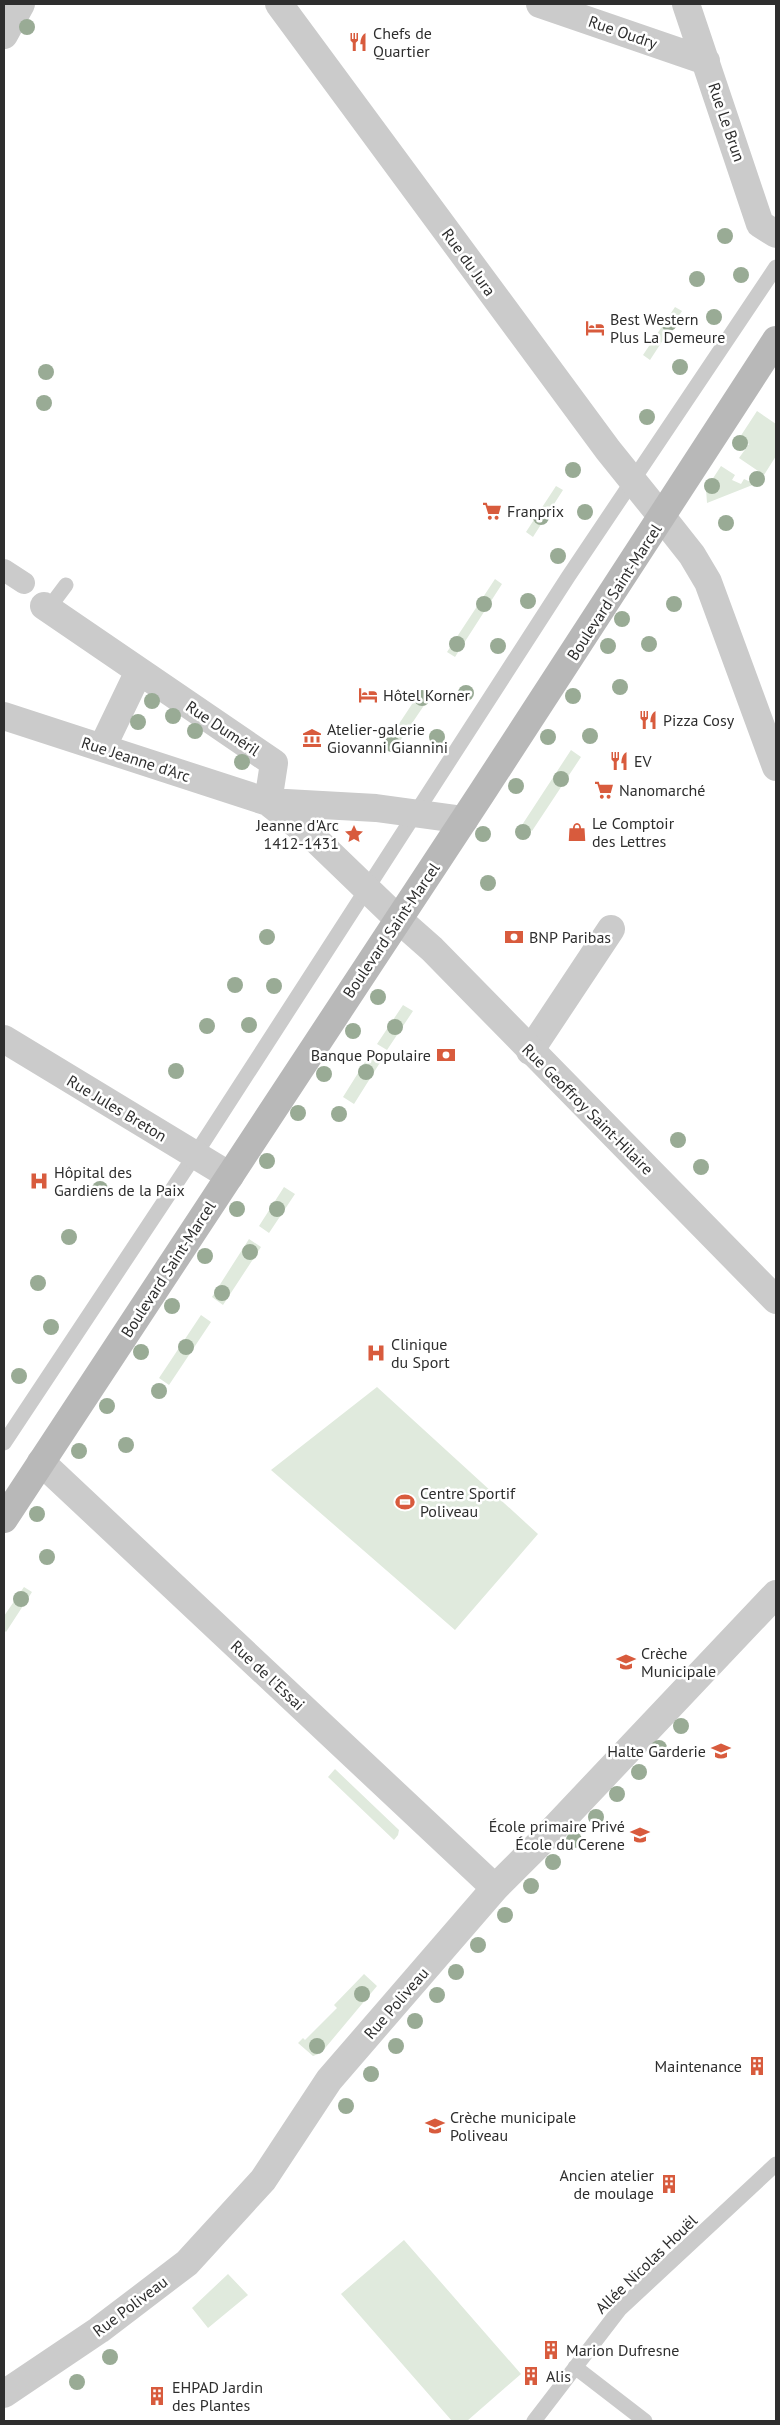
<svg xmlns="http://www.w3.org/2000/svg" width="780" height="2425" font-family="'PT Sans',sans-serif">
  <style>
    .green { fill: #e0eadd }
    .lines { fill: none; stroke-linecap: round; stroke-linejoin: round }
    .service { stroke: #cbcbcb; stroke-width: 15 }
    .pedestrian { stroke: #cbcbcb; stroke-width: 22 }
    .minor { stroke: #cbcbcb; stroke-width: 28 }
    .tertiary { stroke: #cbcbcb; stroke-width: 28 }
    .secondary { stroke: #b8b8b8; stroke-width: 28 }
    .tree { fill: #99ab95 }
    .labels { text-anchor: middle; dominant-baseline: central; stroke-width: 5; stroke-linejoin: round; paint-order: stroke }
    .street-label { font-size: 16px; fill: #2e2e2e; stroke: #fff }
    .poi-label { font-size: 16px; fill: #2e2e2e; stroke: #fff; text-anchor: start }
  </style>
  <rect width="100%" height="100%" fill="#fff"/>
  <!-- green -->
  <path class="green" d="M 675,307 L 682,311 L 650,360 L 643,355 Z
    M 757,411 L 776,424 L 776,456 L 764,475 L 739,458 L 749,444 L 740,437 Z
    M 721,466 L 735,475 L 732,480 L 741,484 L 744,479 L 755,484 L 707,503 L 706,489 Z
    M 556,486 L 563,490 L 533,537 L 526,532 Z
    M 495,579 L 502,584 L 455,657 L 447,652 Z
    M 420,692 L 429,698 L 394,750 L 385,745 Z
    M 571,750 L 581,757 L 532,831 L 522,825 Z
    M 403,1005 L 413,1011 L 387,1050 L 377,1044 Z
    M 370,1054 L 381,1061 L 354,1104 L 343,1097 Z
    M 284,1187 L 295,1194 L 269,1233 L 259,1226 Z
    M 249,1239 L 261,1247 L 223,1305 L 212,1297 Z
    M 201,1315 L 211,1322 L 169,1385 L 159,1378 Z
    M 377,1387 L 538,1534 L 455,1630 L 271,1470 Z
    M 24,1587 L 32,1592 L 6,1632 L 4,1630 L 4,1616 Z
    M 335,1769 L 399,1830 L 398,1835 L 394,1840 L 328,1777 Z
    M 364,1974 L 377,1986 L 321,2053 L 313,2056 L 298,2043 L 303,2038 L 305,2040 L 337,2008 L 334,2005 Z
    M 404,2240 L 521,2374 L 467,2421 L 452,2421 L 341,2294 Z
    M 228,2274 L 248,2295 L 208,2328 L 192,2308 Z"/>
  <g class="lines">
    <!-- service -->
    <path class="service" d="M 48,609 L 66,585
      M 4,1443 L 195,1155 L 568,577 L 776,267
      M 575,2367 L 645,2421
      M 534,2421 L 620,2309 L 776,2164"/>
    <!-- pedestrian -->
    <path class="pedestrian" d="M 4,570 L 24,583"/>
    <!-- minor -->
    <path class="minor" d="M 279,4 L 608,450 L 662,517
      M 540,4 L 706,61
      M 686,4 L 760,224 L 776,234
      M 4,35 L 21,4
      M 44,606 L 274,763 L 268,802
      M 4,716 L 268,802 L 376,808 L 464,820
      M 102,748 L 139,671
      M 268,802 L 315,839 L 398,919
      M 4,1039 L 230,1176
      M 530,1051 L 611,929
      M 41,1462 L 495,1888
      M 4,2394 L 99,2330 L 187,2263 L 263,2180 L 329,2080 L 495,1888 L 546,1837 L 776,1594"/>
    <!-- tertiary -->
    <path class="tertiary" d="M 662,517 L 692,555 L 708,582 L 776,767
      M 398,919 L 432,949 L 776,1300"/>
    <!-- secondary -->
    <path class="secondary" d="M 4,1519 L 481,794 L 776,340"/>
  </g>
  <!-- trees -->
  <g class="tree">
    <circle cx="27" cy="27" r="8"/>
    <circle cx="725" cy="236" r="8"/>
    <circle cx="741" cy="275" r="8"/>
    <circle cx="697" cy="279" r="8"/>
    <circle cx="714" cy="317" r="8"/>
    <circle cx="669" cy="323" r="8"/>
    <circle cx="680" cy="367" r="8"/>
    <circle cx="46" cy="372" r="8"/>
    <circle cx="44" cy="403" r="8"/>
    <circle cx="647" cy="417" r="8"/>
    <circle cx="740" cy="443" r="8"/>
    <circle cx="573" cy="470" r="8"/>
    <circle cx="757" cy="479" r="8"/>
    <circle cx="712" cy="486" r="8"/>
    <circle cx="585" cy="512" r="8"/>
    <circle cx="541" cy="517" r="8"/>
    <circle cx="726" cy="523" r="8"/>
    <circle cx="558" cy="556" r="8"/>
    <circle cx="528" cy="601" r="8"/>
    <circle cx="484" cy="604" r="8"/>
    <circle cx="674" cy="604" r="8"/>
    <circle cx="622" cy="619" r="8"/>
    <circle cx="457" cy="644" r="8"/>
    <circle cx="649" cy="644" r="8"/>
    <circle cx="498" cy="646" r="8"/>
    <circle cx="608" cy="646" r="8"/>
    <circle cx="620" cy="687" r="8"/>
    <circle cx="466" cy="693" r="8"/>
    <circle cx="573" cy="696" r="8"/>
    <circle cx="422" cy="698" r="8"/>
    <circle cx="152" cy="701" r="8"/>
    <circle cx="173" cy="716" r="8"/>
    <circle cx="138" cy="722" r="8"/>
    <circle cx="195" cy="731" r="8"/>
    <circle cx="590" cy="736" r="8"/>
    <circle cx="437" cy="737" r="8"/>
    <circle cx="548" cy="737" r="8"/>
    <circle cx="392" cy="744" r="8"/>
    <circle cx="242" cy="762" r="8"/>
    <circle cx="561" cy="779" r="8"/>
    <circle cx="516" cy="786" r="8"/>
    <circle cx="523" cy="832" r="8"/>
    <circle cx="483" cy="834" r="8"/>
    <circle cx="488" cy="883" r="8"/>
    <circle cx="267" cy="937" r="8"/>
    <circle cx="235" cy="985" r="8"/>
    <circle cx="274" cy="986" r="8"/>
    <circle cx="378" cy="997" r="8"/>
    <circle cx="249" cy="1025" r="8"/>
    <circle cx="207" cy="1026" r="8"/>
    <circle cx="395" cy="1027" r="8"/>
    <circle cx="353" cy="1031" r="8"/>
    <circle cx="176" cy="1071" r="8"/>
    <circle cx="366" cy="1072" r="8"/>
    <circle cx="324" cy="1074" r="8"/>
    <circle cx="298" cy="1113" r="8"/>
    <circle cx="339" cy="1114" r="8"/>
    <circle cx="678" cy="1140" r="8"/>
    <circle cx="267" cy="1161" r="8"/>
    <circle cx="701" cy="1167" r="8"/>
    <circle cx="100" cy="1189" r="8"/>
    <circle cx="237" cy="1209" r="8"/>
    <circle cx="277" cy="1209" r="8"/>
    <circle cx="69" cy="1237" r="8"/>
    <circle cx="250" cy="1252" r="8"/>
    <circle cx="205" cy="1256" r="8"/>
    <circle cx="38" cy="1283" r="8"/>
    <circle cx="222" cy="1293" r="8"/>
    <circle cx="172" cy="1306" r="8"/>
    <circle cx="51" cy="1327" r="8"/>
    <circle cx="186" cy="1347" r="8"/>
    <circle cx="141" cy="1352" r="8"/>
    <circle cx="19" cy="1376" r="8"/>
    <circle cx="159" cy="1391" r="8"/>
    <circle cx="107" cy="1406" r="8"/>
    <circle cx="126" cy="1445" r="8"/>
    <circle cx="79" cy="1451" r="8"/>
    <circle cx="37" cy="1514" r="8"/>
    <circle cx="47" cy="1557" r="8"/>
    <circle cx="21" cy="1599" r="8"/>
    <circle cx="681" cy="1726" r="8"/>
    <circle cx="659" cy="1748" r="8"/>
    <circle cx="639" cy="1772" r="8"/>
    <circle cx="617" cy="1794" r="8"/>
    <circle cx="596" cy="1817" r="8"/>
    <circle cx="574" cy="1840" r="8"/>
    <circle cx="553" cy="1862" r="8"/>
    <circle cx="531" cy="1886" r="8"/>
    <circle cx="505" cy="1915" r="8"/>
    <circle cx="478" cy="1945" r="8"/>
    <circle cx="456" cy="1972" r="8"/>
    <circle cx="362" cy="1994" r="8"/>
    <circle cx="437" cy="1995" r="8"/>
    <circle cx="415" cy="2021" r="8"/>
    <circle cx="317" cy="2046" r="8"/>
    <circle cx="396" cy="2046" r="8"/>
    <circle cx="371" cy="2074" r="8"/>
    <circle cx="346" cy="2106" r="8"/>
    <circle cx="110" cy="2357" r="8"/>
    <circle cx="77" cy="2382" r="8"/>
  </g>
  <!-- icons -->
  <defs>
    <g id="restaurant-bare" transform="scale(1.5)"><path d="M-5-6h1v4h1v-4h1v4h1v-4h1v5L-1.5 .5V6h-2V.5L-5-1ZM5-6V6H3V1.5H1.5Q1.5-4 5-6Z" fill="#d85b3d" stroke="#fff" stroke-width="2.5" paint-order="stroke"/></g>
    <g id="hotel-bare" transform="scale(1.5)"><path d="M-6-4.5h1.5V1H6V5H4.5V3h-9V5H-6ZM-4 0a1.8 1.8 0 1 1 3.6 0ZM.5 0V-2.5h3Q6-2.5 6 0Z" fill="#d85b3d" stroke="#fff" stroke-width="2.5" paint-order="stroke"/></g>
    <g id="supermarket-bare" transform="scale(1.5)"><path d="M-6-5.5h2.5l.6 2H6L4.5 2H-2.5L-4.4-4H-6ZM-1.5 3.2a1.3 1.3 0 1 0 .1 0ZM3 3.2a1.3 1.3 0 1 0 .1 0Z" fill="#d85b3d" stroke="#fff" stroke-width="2.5" paint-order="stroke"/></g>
    <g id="museum-bare" transform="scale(1.5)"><path d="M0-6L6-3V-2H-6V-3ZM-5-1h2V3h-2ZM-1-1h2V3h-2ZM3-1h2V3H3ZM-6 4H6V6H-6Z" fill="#d85b3d" stroke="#fff" stroke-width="2.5" paint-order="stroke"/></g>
    <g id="shop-bare" transform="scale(1.5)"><path d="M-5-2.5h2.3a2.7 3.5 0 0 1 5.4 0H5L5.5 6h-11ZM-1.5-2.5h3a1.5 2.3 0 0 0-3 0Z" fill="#d85b3d" stroke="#fff" stroke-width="2.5" paint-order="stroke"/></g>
    <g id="sight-bare" transform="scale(1.5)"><path d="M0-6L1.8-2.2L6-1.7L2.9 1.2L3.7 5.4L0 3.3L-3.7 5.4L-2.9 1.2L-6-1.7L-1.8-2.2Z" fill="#d85b3d" stroke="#fff" stroke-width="2.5" paint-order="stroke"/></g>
    <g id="bank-bare" transform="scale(1.5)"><path d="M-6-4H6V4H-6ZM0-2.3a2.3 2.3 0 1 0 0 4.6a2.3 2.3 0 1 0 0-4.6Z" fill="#d85b3d" stroke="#fff" stroke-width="2.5" paint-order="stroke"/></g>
    <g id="hospital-bare" transform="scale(1.5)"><path d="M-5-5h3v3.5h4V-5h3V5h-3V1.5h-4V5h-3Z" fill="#d85b3d" stroke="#fff" stroke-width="2.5" paint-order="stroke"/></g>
    <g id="stadium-bare" transform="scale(1.5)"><path d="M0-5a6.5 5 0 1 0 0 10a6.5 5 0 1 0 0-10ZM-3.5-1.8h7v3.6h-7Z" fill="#d85b3d" stroke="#fff" stroke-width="2.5" paint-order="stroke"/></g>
    <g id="school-bare" transform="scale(1.5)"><path d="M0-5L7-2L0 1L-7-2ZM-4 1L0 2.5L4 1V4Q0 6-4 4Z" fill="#d85b3d" stroke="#fff" stroke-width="2.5" paint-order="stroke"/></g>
    <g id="building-bare" transform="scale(1.5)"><path d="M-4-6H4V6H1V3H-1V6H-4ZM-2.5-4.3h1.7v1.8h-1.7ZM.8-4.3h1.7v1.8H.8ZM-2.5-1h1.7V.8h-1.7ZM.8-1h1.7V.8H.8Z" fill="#d85b3d" stroke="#fff" stroke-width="2.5" paint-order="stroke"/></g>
  </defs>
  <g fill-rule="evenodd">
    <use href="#restaurant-bare" x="358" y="42"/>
    <use href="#hotel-bare" x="595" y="328"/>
    <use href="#supermarket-bare" x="492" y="511"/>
    <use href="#hotel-bare" x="368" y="695"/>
    <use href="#restaurant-bare" x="648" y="720"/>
    <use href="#museum-bare" x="312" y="738"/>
    <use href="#restaurant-bare" x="619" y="761"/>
    <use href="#supermarket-bare" x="604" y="790"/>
    <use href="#shop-bare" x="577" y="832"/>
    <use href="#sight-bare" x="354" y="834"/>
    <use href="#bank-bare" x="514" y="937"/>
    <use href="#bank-bare" x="446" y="1055"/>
    <use href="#hospital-bare" x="39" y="1181"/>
    <use href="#hospital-bare" x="376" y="1353"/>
    <use href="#stadium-bare" x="405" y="1502"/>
    <use href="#school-bare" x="626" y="1662"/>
    <use href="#school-bare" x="721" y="1751"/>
    <use href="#school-bare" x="640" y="1835"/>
    <use href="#building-bare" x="757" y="2066"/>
    <use href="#school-bare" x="435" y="2126"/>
    <use href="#building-bare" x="669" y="2184"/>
    <use href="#building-bare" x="551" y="2350"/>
    <use href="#building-bare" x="531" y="2376"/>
    <use href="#building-bare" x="157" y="2396"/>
  </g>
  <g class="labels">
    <!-- street labels -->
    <g class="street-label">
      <text transform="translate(623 32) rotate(19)">Rue Oudry</text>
      <text transform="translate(727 122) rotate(71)">Rue Le Brun</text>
      <text transform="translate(469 262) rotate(54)">Rue du Jura</text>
      <text transform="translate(614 592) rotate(-57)">Boulevard Saint-Marcel</text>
      <text transform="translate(223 728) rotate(34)">Rue Duméril</text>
      <text transform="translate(136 759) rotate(18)">Rue Jeanne d'Arc</text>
      <text transform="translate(391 930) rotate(-56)">Boulevard Saint-Marcel</text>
      <text transform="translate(117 1108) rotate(31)">Rue Jules Breton</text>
      <text transform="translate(588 1109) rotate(45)">Rue Geoffroy Saint-Hilaire</text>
      <text transform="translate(168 1269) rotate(-57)">Boulevard Saint-Marcel</text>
      <text transform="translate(268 1675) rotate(43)">Rue de l'Essai</text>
      <text transform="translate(396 2003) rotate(-49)">Rue Poliveau</text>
      <text transform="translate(646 2264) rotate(-44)">Allée Nicolas Houël</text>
      <text transform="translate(130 2306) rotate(-37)">Rue Poliveau</text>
    </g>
    <!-- poi labels -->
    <g class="poi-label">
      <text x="373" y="33">Chefs de<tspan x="373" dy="18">Quartier</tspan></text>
      <text x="610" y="319">Best Western<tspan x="610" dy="18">Plus La Demeure</tspan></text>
      <text x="507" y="511">Franprix</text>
      <text x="383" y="695">Hôtel Korner</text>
      <text x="663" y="720">Pizza Cosy</text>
      <text x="327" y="729">Atelier-galerie<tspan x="327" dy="18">Giovanni Giannini</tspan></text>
      <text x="634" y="761">EV</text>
      <text x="619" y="790">Nanomarché</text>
      <text x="592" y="823">Le Comptoir<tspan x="592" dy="18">des Lettres</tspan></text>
      <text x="339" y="825" text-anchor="end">Jeanne d'Arc<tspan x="339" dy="18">1412-1431</tspan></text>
      <text x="529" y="937">BNP Paribas</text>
      <text x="431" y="1055" text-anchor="end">Banque Populaire</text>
      <text x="54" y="1172">Hôpital des<tspan x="54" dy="18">Gardiens de la Paix</tspan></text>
      <text x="391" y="1344">Clinique<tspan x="391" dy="18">du Sport</tspan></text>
      <text x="420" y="1493">Centre Sportif<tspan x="420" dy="18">Poliveau</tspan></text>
      <text x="641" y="1653">Crèche<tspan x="641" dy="18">Municipale</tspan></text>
      <text x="706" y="1751" text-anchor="end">Halte Garderie</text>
      <text x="625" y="1826" text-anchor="end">École primaire Privé<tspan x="625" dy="18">École du Cerene</tspan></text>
      <text x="742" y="2066" text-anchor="end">Maintenance</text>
      <text x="450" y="2117">Crèche municipale<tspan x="450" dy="18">Poliveau</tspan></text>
      <text x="654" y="2175" text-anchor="end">Ancien atelier<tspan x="654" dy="18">de moulage</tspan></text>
      <text x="566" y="2350">Marion Dufresne</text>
      <text x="546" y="2376">Alis</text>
      <text x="172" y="2387">EHPAD Jardin<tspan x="172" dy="18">des Plantes</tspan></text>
    </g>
  </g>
  <!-- border -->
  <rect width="780" height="2425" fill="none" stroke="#2e2e2e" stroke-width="10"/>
</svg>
